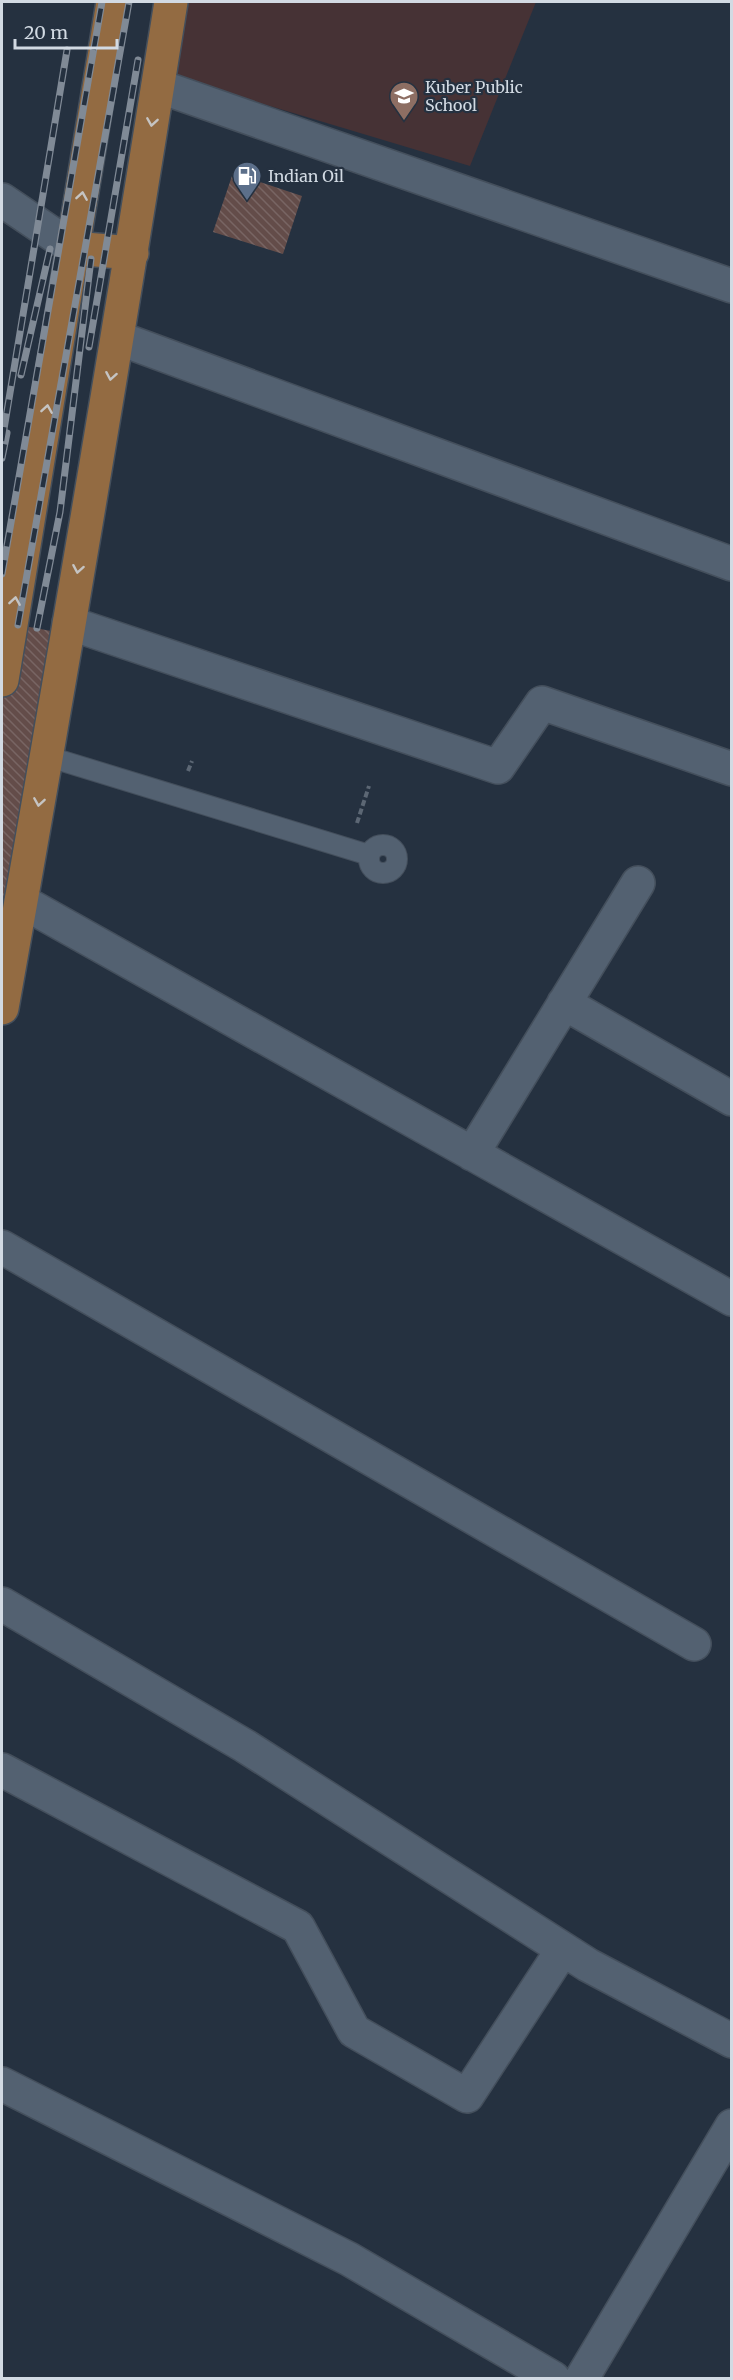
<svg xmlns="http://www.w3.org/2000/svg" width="733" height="2380" font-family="Merriweather,serif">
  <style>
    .education { fill: #463235 }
    .building { fill: url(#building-back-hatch) }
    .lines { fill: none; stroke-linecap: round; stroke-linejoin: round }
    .lane-casing { stroke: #444f5c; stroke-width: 22 }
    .street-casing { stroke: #444f5c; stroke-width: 36 }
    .primary-casing { stroke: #444f5c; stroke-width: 36 }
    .path { stroke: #5c6774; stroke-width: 4; stroke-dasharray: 6 3; stroke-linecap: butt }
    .lane { stroke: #536171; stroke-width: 20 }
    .street { stroke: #536171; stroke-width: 33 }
    .primary { stroke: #936b42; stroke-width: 33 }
    .rail-casing { stroke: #808a96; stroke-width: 7 }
    .rail { stroke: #253140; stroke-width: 4.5; stroke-dasharray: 14; stroke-linecap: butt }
    .oneway { stroke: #c5c4c3 }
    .labels { text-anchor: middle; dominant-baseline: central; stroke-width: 4.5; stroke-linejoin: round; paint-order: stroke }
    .poi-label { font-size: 16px; fill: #d2dae3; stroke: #253140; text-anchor: start }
  </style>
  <defs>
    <pattern id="building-back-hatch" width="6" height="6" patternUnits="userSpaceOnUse" patternTransform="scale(1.5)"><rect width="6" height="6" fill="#634c49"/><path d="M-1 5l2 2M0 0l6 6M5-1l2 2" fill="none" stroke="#786563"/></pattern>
  </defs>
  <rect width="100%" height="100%" fill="#253140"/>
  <!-- education -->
  <path class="education" d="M 188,2 L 536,2 L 470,166 L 170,76 Z"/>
  <!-- building -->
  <path class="building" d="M 233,173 L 302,196 L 283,254 L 213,232 Z
    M 2,622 L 73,635 L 2,1021 Z"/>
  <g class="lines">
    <!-- lane casing -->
    <g class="lane-casing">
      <path id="lane" d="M 46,756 L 369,855
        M369 859a14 14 0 1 1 28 0a14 14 0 1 1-28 0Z"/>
    </g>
    <!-- street casing -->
    <g class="street-casing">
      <path id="street" d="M 158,86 L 732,286
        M 2,200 L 73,248
        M 118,338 L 732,564
        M 69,623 L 498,767 L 542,703 L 732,769
        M 21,901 L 732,1299
        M 564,1003 L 732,1099
        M 472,1154 L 638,883
        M 2,1247 L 694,1644
        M 2,1604 L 245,1746 L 588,1965 L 732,2041
        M 2,1770 L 298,1927 L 354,2031 L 467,2096 L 563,1949
        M 2,2084 L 349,2259 L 553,2378
        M 582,2378 L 732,2126"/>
    </g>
    <!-- primary casing -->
    <g class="primary-casing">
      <path id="primary" d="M 73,248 L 132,253
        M 2,680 L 113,2
        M 2,1008 C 62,673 118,338 171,2"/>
    </g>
    <!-- path -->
    <path class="path" d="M 188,771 L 192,761
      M 357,823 L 369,786"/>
    <!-- lane -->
    <use href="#lane" class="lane"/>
    <!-- street -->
    <use href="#street" class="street"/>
    <!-- primary -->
    <use href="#primary" class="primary"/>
    <!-- rail casing -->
    <g class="rail-casing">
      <path id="rail" d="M 89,347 L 138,60
        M 21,375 L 50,249
        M 2,441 L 67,50
        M 2,458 L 7,433
        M 2,574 L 102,2
        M 18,625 L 129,2
        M 37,628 L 60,512 L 91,259"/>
    </g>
    <!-- rail -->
    <use href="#rail" class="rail"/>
  </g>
  <!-- one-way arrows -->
  <defs><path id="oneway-chevron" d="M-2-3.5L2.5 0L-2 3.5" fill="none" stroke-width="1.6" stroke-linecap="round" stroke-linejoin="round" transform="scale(1.5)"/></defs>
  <g class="oneway">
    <use href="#oneway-chevron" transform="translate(152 122) rotate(99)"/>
    <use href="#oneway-chevron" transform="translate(82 196) rotate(-81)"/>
    <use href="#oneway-chevron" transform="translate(111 376) rotate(100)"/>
    <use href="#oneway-chevron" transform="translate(47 409) rotate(-81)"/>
    <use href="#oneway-chevron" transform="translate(78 569) rotate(100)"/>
    <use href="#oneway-chevron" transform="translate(15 601) rotate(-81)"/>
    <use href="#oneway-chevron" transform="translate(39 802) rotate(99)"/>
  </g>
  <!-- icons -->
  <defs>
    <g id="school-pin" transform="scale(1.5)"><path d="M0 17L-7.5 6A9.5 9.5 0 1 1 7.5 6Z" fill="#8d6e63" stroke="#253140"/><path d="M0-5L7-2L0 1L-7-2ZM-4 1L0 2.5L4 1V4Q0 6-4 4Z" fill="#fff"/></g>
    <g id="fuel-pin" transform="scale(1.5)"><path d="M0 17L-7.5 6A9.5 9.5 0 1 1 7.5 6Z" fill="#5c6f8a" stroke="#253140"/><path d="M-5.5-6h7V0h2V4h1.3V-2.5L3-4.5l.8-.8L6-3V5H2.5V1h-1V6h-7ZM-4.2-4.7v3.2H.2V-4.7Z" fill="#fff"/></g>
  </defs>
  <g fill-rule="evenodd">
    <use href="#school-pin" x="404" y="96"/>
    <use href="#fuel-pin" x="247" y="176"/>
  </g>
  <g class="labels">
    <!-- poi labels -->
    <g class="poi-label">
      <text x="425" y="87">Kuber Public<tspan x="425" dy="18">School</tspan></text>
      <text x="268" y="176">Indian Oil</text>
    </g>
  </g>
  <!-- border -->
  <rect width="733" height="2380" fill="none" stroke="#d2dae3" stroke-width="6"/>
  <!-- scale -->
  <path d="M15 39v9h102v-9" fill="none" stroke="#d2dae3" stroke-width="3"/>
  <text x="24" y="39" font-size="18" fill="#d2dae3" stroke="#253140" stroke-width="4.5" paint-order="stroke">20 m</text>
</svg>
